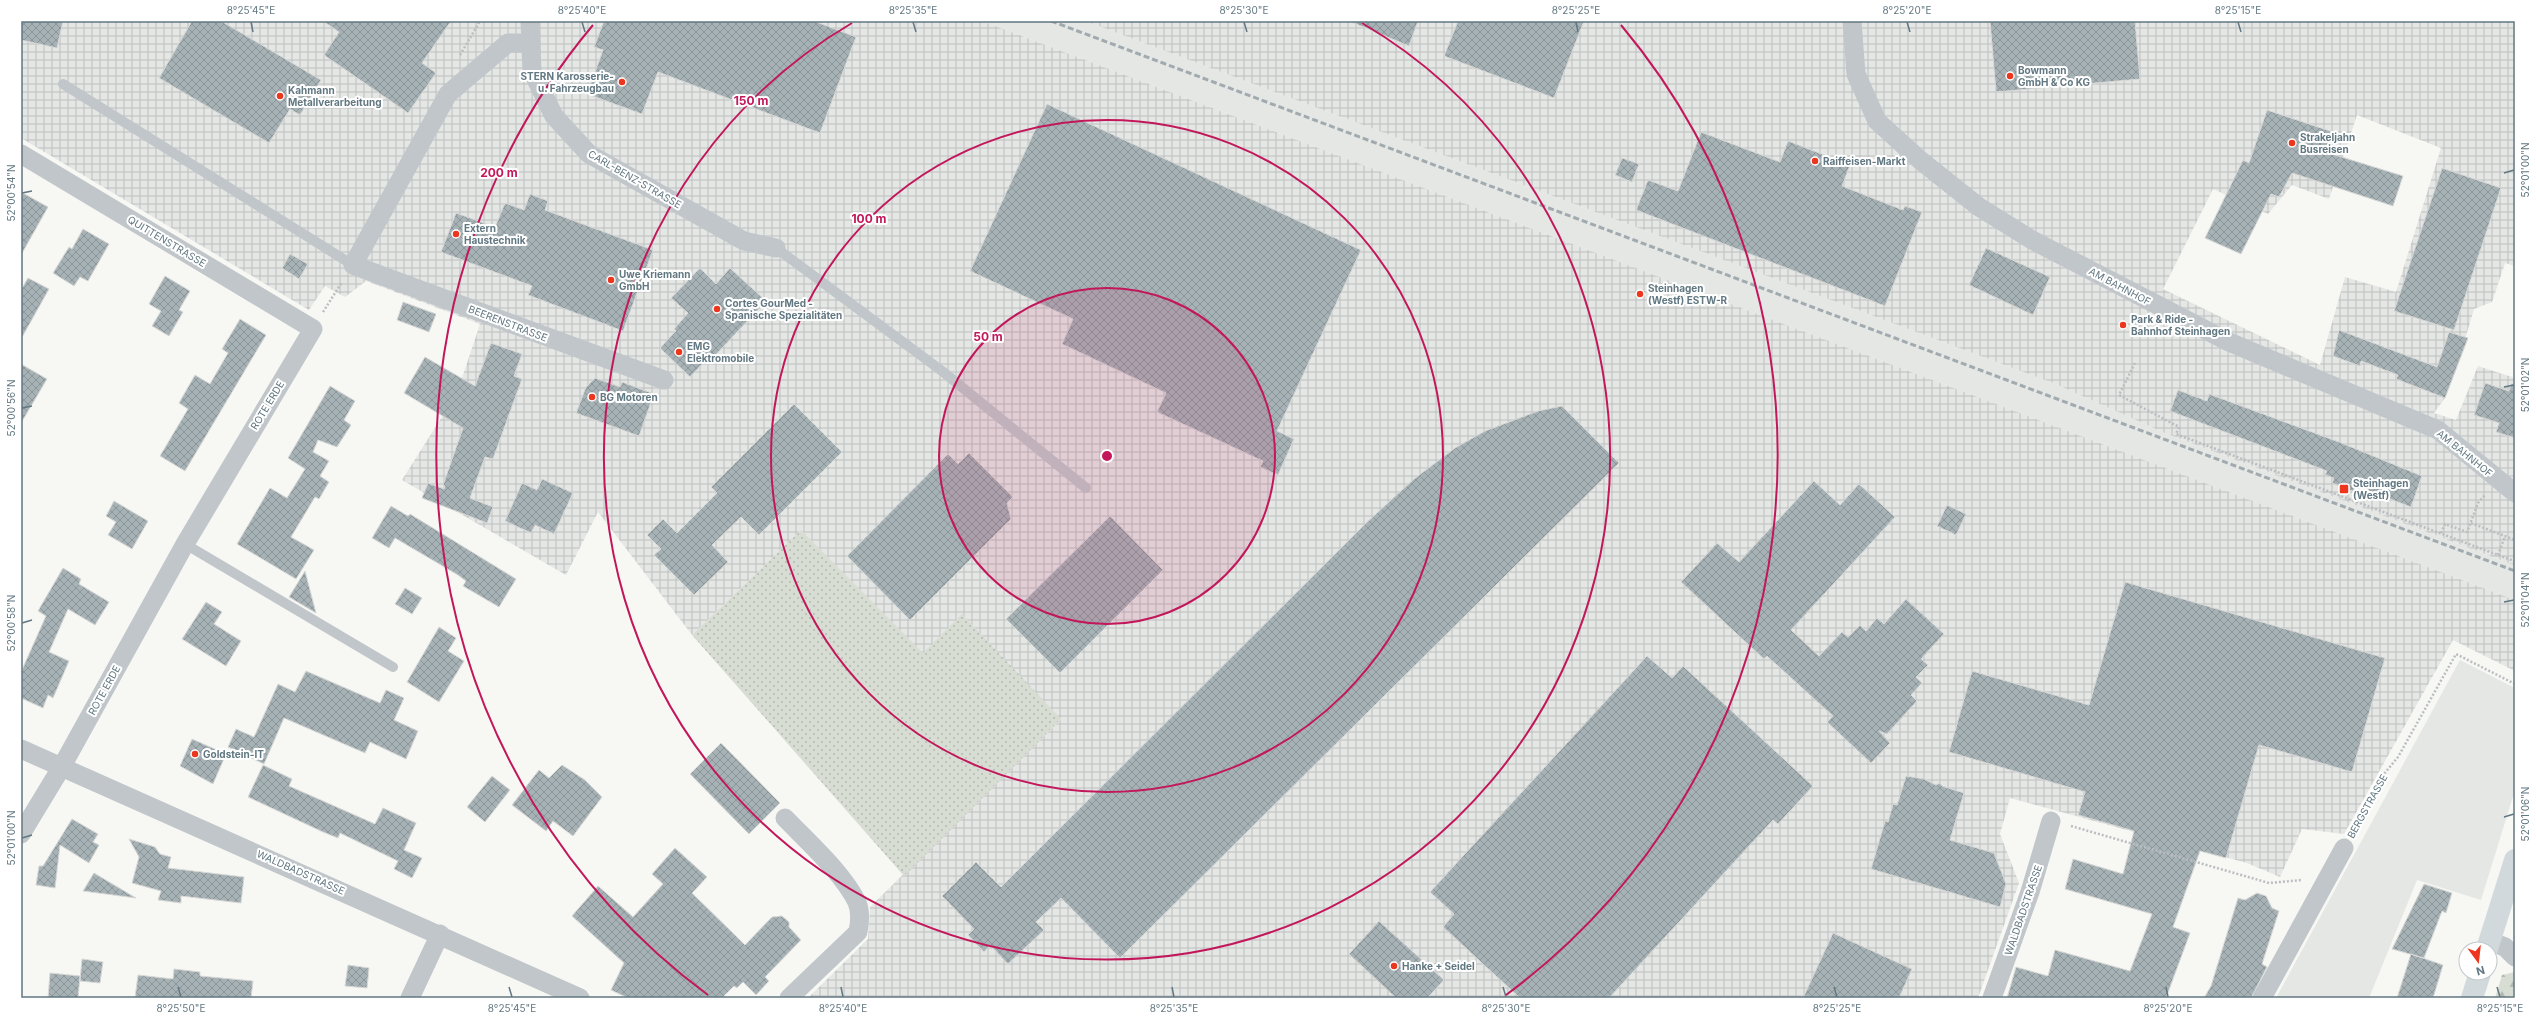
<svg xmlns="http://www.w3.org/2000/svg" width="2536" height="1019" font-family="Inter,sans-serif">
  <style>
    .built { fill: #e5e7e5 }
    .industrial { fill: url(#industrial-grid); fill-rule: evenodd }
    .grass { fill: url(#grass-dots) }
    .forest { fill: url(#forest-firs) }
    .building { fill: url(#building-cross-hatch); stroke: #d9d9d7 }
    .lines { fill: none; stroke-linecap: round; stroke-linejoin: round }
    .path { stroke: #babec0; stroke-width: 2.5; stroke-dasharray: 2 2; stroke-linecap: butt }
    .lane { stroke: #c0c6c9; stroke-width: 10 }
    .street { stroke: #c0c6c9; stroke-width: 19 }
    .secondary { stroke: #d2d9dc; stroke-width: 22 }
    .rail { stroke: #a1aaaf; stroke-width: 3; stroke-dasharray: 6 3; stroke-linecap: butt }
    .ticks { fill: none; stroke: #617781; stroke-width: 1.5 }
    .ring { fill: none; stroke: #c2185b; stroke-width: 2 }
    .poi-dot { fill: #ed361e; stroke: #fff; stroke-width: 1.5 }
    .labels { text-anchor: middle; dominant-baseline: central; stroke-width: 4; stroke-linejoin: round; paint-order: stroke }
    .poi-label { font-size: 10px; font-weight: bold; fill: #617781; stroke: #fff; text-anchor: start }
    .street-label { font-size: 10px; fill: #617781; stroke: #fff }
    .centre { fill: #c2185b; stroke: #fff; stroke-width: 2 }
    .ring-label { font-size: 12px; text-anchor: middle; font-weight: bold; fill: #c2185b; stroke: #fff; stroke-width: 4; stroke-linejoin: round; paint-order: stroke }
    .neatline { fill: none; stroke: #617781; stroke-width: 1.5 }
    .ticks-label { font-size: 10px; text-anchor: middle; fill: #617781 }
  </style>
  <defs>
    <pattern id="industrial-grid" width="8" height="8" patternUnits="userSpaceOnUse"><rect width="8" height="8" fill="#e5e7e5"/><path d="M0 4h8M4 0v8" fill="none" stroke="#bdc0bf"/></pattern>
    <pattern id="grass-dots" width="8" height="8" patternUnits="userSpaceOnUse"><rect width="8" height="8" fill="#d8ddd3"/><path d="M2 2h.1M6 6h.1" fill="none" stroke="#b3b8b1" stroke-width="1.8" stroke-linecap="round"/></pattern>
    <pattern id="forest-firs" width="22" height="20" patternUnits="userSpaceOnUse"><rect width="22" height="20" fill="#d8ddd3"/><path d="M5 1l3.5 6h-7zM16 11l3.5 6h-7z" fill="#b3b8b1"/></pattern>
    <pattern id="building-cross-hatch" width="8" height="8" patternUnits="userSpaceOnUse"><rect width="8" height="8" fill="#a7b2b6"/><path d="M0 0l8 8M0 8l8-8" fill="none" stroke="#8b9699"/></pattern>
  </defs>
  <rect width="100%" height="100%" fill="#f7f7f4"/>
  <!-- built -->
  <path class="built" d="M 982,21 L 1085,21 L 2053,383 L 2167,434 L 2514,565 L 2515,563 L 2515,600 Z
    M 2460,660 L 2515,688 L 2515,790 L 2481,900 L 2417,880 L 2369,998 L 2276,998 Z"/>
  <!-- industrial -->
  <path class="industrial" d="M 21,21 L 982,21 L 2515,600 L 2515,671 L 2453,640 L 2344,834 L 2302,829 L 2280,877 L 2247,863 L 2010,798 L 2000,834 L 2019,883 L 1978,998 L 808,998 L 868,939 L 870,907 L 1061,719 L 923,654 L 801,530 L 692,635 L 598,512 L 566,575 L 402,480 L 443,415 L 462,378 L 480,324 L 366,281 L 345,297 L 325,286 L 309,310 L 21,138 Z
    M 1085,21 L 2515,21 L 2515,266 L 2505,263 L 2492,302 L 2474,309 L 2455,373 L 2445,398 L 2434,413 L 2456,420 L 2478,366 L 2515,378 L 2514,565 L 2167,434 L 2053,383 ZM 2357,115 L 2441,148 L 2396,292 L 2345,277 L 2320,365 L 2163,289 L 2213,189 L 2268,214 L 2292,185 L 2329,199 Z"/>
  <!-- grass -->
  <path class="grass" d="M 801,530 L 923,653 L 962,614 L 1061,719 L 904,876 L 692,635 Z"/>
  <!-- forest -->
  <path class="forest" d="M 2515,972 L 2515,998 L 2495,998 L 2502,975 Z"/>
  <!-- building -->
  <path class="building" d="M 21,21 L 63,21 L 57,48 L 21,40 Z
    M 192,21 L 221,21 L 321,80 L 300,115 L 290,109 L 269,143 L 159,78 Z
    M 323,21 L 451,21 L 422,63 L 436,73 L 408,113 L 324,55 L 339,32 Z
    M 604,21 L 814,21 L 856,37 L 820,133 L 658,72 L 642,114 L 587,94 L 603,50 L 594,47 Z
    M 1349,21 L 1418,21 L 1409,46 Z
    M 1458,21 L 1584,21 L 1554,98 L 1444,56 Z
    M 1990,21 L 2135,21 L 2140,79 L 1996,92 Z
    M 1047,104 L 1361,250 L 1277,431 L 1294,439 L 1278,475 L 1260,467 L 1263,461 L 1157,412 L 1166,393 L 1062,344 L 1073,319 L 970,271 Z
    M 2267,110 L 2339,134 L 2332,154 L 2403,176 L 2393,206 L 2292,173 L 2279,197 L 2271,194 L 2241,254 L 2205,238 L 2243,160 L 2249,163 Z
    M 1701,132 L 1780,162 L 1788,141 L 1850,165 L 1842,186 L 1903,210 L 1905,206 L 1922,212 L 1885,306 L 1636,210 L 1648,180 L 1678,191 Z
    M 1622,158 L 1639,164 L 1632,182 L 1615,175 Z
    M 2442,168 L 2501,188 L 2454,330 L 2394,311 Z
    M 21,192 L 48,207 L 21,255 Z
    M 530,194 L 548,201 L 545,210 L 653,250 L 623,331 L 528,295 L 532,286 L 441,252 L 456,213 L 495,227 L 505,203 L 524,210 Z
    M 83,229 L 109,244 L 88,281 L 80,277 L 74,286 L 53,273 L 69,247 L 72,249 Z
    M 1986,248 L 2050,277 L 2033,315 L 1969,285 Z
    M 290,254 L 308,264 L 299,279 L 282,268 Z
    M 700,268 L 716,284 L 730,268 L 766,301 L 709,362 L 706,360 L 690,377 L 660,348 L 676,331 L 674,329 L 688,313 L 671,298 Z
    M 165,276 L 190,291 L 179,310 L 183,312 L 169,336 L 152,326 L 161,311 L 149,304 Z
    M 28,278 L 49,289 L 21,339 L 21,290 Z
    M 403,302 L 436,314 L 429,332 L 397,320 Z
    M 240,319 L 266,335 L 185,471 L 160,456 L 188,409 L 179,403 L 195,375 L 210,384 L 228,353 L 222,349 Z
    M 2339,330 L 2437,367 L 2449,332 L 2468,338 L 2445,398 L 2396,379 L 2398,375 L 2361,361 L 2360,366 L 2333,356 Z
    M 491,343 L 522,354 L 514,376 L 522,379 L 493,459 L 485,457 L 470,498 L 493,507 L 487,523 L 422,498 L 428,483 L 444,489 L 445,486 L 443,485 L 463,428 L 404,393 L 425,357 L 475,386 Z
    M 21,364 L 47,379 L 21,423 Z
    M 595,378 L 620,387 L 622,382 L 654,394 L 639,436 L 576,413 L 586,387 Z
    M 2485,383 L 2509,391 L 2511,384 L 2515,384 L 2515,438 L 2496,432 L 2499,423 L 2474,415 Z
    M 330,386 L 355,401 L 344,420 L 351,425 L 337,447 L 318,440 L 313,452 L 329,461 L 320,476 L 329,482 L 319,499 L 315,497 L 291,537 L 314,550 L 296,579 L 237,544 L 270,488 L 287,498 L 305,469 L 288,458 Z
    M 2178,390 L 2207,401 L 2209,394 L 2339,442 L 2422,476 L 2411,507 L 2359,487 L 2357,493 L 2332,483 L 2334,478 L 2325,475 L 2327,471 L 2170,411 Z
    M 794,404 L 842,452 L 759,535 L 741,517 L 712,545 L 728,562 L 694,595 L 654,555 L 661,549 L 647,535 L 663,519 L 677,533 L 717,493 L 711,487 Z
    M 1562,406 L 1619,463 L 1120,958 L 1061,898 L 1036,922 L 1044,930 L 1008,964 L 990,945 L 984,952 L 968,935 L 974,929 L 942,896 L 976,862 L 1001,887 L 1365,524 L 1414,479 L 1455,448 L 1485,431 L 1538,411 Z
    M 969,453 L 1013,497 L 1007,503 L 1011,519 L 910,620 L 847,556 L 948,454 L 958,464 Z
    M 542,479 L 573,493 L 554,534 L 535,525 L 531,533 L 505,521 L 522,483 L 537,490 Z
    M 1814,481 L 1840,505 L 1859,484 L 1895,517 L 1791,630 L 1819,656 L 1842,632 L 1848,637 L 1860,625 L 1866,631 L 1877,618 L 1884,624 L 1906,599 L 1944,634 L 1921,659 L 1928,665 L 1916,677 L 1922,683 L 1911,695 L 1917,701 L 1887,734 L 1879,731 L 1890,743 L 1871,763 L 1827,722 L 1833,716 L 1767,656 L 1764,659 L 1681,582 L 1717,543 L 1739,562 Z
    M 114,501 L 148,521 L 132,549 L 108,535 L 116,522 L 106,516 Z
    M 1947,505 L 1966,514 L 1956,535 L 1937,526 Z
    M 391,506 L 408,516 L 410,514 L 516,579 L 499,607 L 463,586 L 466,581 L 458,575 L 395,538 L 389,548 L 372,538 Z
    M 1110,516 L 1163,570 L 1060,673 L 1006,619 Z
    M 63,568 L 81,579 L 79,584 L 109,602 L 95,625 L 68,609 L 49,652 L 69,661 L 53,698 L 48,695 L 43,708 L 21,698 L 21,672 L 46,616 L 38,611 Z
    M 305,571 L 316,613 L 289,597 Z
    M 2125,582 L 2385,658 L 2352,772 L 2259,745 L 2226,858 L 2200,851 L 2173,927 L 2190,933 L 2166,998 L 2007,998 L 2016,967 L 2048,976 L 2055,950 L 2130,971 L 2152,914 L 2065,889 L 2073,859 L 2123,874 L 2134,831 L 2078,815 L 2085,792 L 1949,752 L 1972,671 L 2089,705 Z
    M 405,588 L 422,598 L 412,614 L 395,604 Z
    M 206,602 L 222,612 L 214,624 L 241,641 L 226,666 L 182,639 Z
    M 439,627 L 456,638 L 448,651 L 464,661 L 439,702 L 407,682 Z
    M 1647,656 L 1672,678 L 1683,666 L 1813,786 L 1778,824 L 1773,820 L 1609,998 L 1520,998 L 1443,927 L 1454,914 L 1430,892 Z
    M 306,671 L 380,703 L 386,690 L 404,698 L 394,720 L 418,731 L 406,759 L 370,742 L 365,753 L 284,718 L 264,764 L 228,747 L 236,729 L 254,737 L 278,684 L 295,692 Z
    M 192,739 L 226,754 L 213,784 L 180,766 Z
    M 721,743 L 780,803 L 749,834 L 690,774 Z
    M 263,765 L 292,779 L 289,786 L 375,824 L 383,808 L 416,823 L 404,850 L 422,858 L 412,878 L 394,869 L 398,861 L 340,833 L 338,838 L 323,832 L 248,797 Z
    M 562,765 L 585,780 L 602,797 L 573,836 L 553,821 L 546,831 L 512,805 L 539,770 L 549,778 Z
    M 492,776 L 510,790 L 485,822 L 467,807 Z
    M 1906,776 L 1924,779 L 1936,785 L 1940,783 L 1942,786 L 1964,793 L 1950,840 L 1994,853 L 2006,884 L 2000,907 L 1871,869 L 1885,821 L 1888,822 L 1893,804 L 1897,805 Z
    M 72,819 L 98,834 L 93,842 L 99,845 L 89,863 L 60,845 L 55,888 L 36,885 L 39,866 L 43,866 Z
    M 129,839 L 155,847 L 160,854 L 171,857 L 168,868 L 244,877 L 241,903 L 181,896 L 181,903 L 158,900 L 161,891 L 132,883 L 139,857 Z
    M 675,848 L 707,877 L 692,893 L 745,945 L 772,917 L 782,916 L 789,922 L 789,927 L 801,940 L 765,977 L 769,981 L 756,995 L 743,982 L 737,988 L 734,986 L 722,998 L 628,998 L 611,990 L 624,963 L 572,916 L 598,886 L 633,917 L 663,884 L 652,874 Z
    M 94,873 L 136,898 L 83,891 Z
    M 2424,884 L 2452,893 L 2446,913 L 2442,911 L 2424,958 L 2392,949 Z
    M 2257,893 L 2266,896 L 2272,908 L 2279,911 L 2262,964 L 2267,967 L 2251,998 L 2204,998 L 2211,986 L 2238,898 L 2245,900 Z
    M 1379,921 L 1444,980 L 1427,998 L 1396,998 L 1349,954 Z
    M 1833,933 L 1912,969 L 1899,998 L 1803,998 Z
    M 2411,954 L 2443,965 L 2433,998 L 2397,998 Z
    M 82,959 L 103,962 L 100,983 L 80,981 Z
    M 348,965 L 369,968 L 367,988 L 345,986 Z
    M 174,969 L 200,972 L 200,976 L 253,981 L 251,998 L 135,998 L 138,975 L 173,979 Z
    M 50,973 L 80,976 L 78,998 L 48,998 Z"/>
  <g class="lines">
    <!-- path -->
    <path class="path" d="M 460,55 L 480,21
      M 323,312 L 342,282
      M 2135,363 L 2119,395 L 2179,427 L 2176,434 L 2514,561
      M 2471,523 L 2515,540
      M 2441,533 L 2445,524 L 2467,532 L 2478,503 L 2485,495
      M 2498,555 L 2505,536
      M 2071,826 L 2269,883 L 2302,880
      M 2354,830 L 2384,774 L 2398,757 L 2456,654 L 2515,684"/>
    <!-- lane -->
    <path class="lane" d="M 63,84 L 353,265
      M 776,248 L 942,371 L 1086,488
      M 185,544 L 393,667"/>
    <!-- street -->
    <path class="street" d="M 530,21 L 532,71 L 554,116 L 589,154 L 744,241 L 776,248
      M 1852,21 L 1856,74 L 1877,121 L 1920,160 L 1979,207 L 2032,240 L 2229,342 L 2438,430 L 2515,493
      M 529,43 L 508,43 L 448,94 L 353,265 L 664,380
      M 21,154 L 313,329 L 185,544 L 61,768 L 21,834
      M 21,749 L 580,998
      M 785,818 C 808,842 842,872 857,902 C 861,912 860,922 858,932 L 789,998
      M 2489,941 L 2505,947 L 2515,957
      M 410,998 L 440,934
      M 1992,998 L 2030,892 L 2051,821
      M 2262,998 L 2344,848"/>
    <!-- secondary -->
    <path class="secondary" d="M 2487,949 L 2515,860
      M 2472,998 L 2480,973"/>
    <!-- rail -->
    <path class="rail" d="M 1051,21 L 2515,571"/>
  </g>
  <!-- ticks -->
  <path class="ticks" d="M 251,22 L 253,32M 582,22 L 585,32M 913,22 L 916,32M 1244,22 L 1247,32M 1576,22 L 1578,32M 1907,22 L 1910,32M 2238,22 L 2241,32M 2504,173 L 2514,170M 22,193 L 32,191M 2504,387 L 2514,385M 22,408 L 32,406M 2504,602 L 2514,600M 22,623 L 32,620M 2504,817 L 2514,814M 22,838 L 32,835M 178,987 L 181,997M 509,987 L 512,997M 841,987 L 843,997M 1172,987 L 1174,997M 1503,987 L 1506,997M 1834,987 L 1837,997M 2166,987 L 2168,997M 2497,987 L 2500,997"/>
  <!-- distance rings -->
  <circle cx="1107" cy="456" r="168" fill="#c2185b" fill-opacity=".12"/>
  <g class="ring">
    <circle cx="1107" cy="456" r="168"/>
    <circle cx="1107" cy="456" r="336"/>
    <path d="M1362 23A503 503 0 1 1 852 23"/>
    <path d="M708 995A671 671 0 0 1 593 25M1621 25A671 671 0 0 1 1506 995"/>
  </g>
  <!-- markers -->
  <g class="poi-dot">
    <circle cx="2010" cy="76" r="4"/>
    <circle cx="622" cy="82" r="4"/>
    <circle cx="280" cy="96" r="4"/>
    <circle cx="2292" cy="143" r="4"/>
    <circle cx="1815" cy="161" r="4"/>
    <circle cx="456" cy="234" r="4"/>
    <circle cx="611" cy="280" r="4"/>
    <circle cx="1640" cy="294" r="4"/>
    <circle cx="717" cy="309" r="4"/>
    <circle cx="2123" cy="325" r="4"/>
    <circle cx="679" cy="352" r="4"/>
    <circle cx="592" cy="397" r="4"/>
    <rect x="2339" y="484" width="10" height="10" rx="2"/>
    <circle cx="195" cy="754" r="4"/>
    <circle cx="1394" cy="966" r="4"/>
  </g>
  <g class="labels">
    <!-- poi labels -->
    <g class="poi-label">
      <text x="2018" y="70">Bowmann<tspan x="2018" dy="12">GmbH &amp; Co KG</tspan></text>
      <text x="614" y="76" text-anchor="end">STERN Karosserie-<tspan x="614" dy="12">u. Fahrzeugbau</tspan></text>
      <text x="288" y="90">Kahmann<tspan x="288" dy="12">Metallverarbeitung</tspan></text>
      <text x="2300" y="137">Strakeljahn<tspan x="2300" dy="12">Busreisen</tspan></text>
      <text x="1823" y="161">Raiffeisen-Markt</text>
      <text x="464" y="228">Extern<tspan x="464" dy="12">Haustechnik</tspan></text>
      <text x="619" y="274">Uwe Kriemann<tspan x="619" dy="12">GmbH</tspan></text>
      <text x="1648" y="288">Steinhagen<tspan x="1648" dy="12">(Westf) ESTW-R</tspan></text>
      <text x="725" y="303">Cortes GourMed -<tspan x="725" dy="12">Spanische Spezialitäten</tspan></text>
      <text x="2131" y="319">Park &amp; Ride -<tspan x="2131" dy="12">Bahnhof Steinhagen</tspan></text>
      <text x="687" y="346">EMG<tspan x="687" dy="12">Elektromobile</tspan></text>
      <text x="600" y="397">BG Motoren</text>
      <text x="2353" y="483">Steinhagen<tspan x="2353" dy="12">(Westf)</tspan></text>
      <text x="203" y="754">Goldstein-IT</text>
      <text x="1402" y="966">Hanke + Seidel</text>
    </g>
    <!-- street labels -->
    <g class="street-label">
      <text transform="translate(635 179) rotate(30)">CARL-BENZ-STRASSE</text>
      <text transform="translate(167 241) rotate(31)">QUITTENSTRASSE</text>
      <text transform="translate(2120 286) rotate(28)">AM BAHNHOF</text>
      <text transform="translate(508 323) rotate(21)">BEERENSTRASSE</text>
      <text transform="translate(267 405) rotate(-59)">ROTE ERDE</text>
      <text transform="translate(2465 453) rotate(39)">AM BAHNHOF</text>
      <text transform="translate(104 690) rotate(-61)">ROTE ERDE</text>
      <text transform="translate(2367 806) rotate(-61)">BERGSTRASSE</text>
      <text transform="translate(301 872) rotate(24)">WALDBADSTRASSE</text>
      <text transform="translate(2023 910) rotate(-71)">WALDBADSTRASSE</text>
    </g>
  </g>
  <circle cx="1107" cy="456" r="6" class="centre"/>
  <g class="ring-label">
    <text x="751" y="105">150 m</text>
    <text x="499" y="177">200 m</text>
    <text x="869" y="223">100 m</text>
    <text x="988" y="341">50 m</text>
  </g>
  <!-- border -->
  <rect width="2536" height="1019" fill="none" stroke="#ffffff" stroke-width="44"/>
  <!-- north arrow -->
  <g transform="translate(2478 961) rotate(165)"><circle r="19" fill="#ffffff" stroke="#c0c9cd"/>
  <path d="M0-3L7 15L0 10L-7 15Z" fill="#ed361e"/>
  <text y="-6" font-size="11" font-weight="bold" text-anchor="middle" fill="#617781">N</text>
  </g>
  <rect x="22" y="22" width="2492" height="975" class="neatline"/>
  <g class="ticks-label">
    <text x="251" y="14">8°25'45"E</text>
    <text x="582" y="14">8°25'40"E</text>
    <text x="913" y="14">8°25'35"E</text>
    <text x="1244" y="14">8°25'30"E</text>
    <text x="1576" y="14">8°25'25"E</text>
    <text x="1907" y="14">8°25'20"E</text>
    <text x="2238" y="14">8°25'15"E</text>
    <text transform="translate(2525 170) rotate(-90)" y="4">52°01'00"N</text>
    <text transform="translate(11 193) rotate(-90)" y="4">52°00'54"N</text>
    <text transform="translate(2525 385) rotate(-90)" y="4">52°01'02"N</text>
    <text transform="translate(11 408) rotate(-90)" y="4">52°00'56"N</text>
    <text transform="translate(2525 600) rotate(-90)" y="4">52°01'04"N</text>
    <text transform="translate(11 623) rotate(-90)" y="4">52°00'58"N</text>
    <text transform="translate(2525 814) rotate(-90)" y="4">52°01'06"N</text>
    <text transform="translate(11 838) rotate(-90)" y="4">52°01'00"N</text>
    <text x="181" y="1012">8°25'50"E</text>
    <text x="512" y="1012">8°25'45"E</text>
    <text x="843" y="1012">8°25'40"E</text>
    <text x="1174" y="1012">8°25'35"E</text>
    <text x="1506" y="1012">8°25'30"E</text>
    <text x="1837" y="1012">8°25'25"E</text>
    <text x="2168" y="1012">8°25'20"E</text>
    <text x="2500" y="1012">8°25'15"E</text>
  </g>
</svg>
